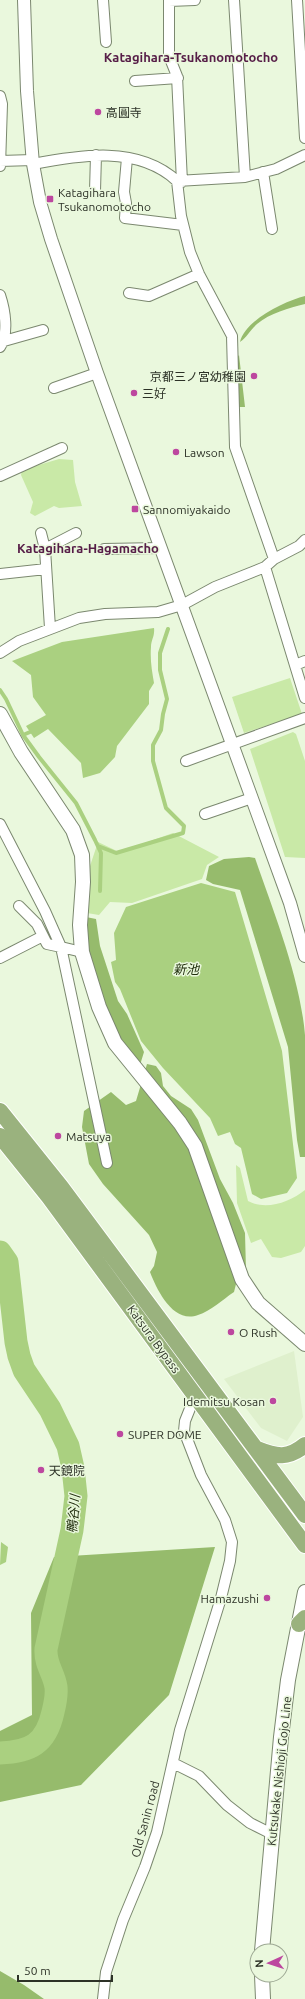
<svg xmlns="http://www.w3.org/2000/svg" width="305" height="1999" font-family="Ubuntu,'Noto Sans JP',sans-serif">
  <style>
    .built { fill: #dff0cd }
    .green { fill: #c9e9a7 }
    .forest { fill: #96bb6c }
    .water { fill: #aad080 }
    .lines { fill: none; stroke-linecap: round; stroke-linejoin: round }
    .stream { stroke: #aad080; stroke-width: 4 }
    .river { stroke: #aad080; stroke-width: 23 }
    .minor-casing { stroke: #7b886f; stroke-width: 12 }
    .tertiary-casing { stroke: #7b886f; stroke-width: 14 }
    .secondary-casing { stroke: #7b886f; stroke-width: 16 }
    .trunk-casing { stroke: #fff; stroke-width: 18 }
    .minor { stroke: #fff; stroke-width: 10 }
    .tertiary { stroke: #fff; stroke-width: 12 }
    .secondary { stroke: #fff; stroke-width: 14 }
    .trunk { stroke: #9ab27e; stroke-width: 16 }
    .poi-dot { fill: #bd479f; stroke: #eaf8dd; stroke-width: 1.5 }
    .labels { text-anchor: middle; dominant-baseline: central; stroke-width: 3; stroke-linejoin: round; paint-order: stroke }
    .poi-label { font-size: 12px; fill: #2d3227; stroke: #eaf8dd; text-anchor: start }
    .street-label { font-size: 12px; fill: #2d3227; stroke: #eaf8dd }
    .neighbourhood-label { font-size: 13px; font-weight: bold; fill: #561d47; stroke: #eaf8dd }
    .water-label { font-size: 13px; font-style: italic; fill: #22300f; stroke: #eaf8dd }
  </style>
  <rect width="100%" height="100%" fill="#eaf8dd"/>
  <!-- built -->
  <path class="built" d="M 294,1351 L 303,1417 L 287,1441 L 261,1428 L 224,1379 Z"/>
  <!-- green -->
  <path class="green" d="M 59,459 L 73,460 L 75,482 L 82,506 L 59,508 L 54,506 L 35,516 L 30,513 L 33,502 L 21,475 L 22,470 Z
    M 290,678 L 302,714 L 244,733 L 232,697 Z
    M 293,732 L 296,734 L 305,761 L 305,858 L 285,857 L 250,749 Z
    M 173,833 L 219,857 L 207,865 L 202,879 L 132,903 L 110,902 L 99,915 L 87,913 L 90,866 L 98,842 L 119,852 Z
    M 236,1165 L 240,1168 L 248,1201 C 266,1211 290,1202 305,1190 L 305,1246 L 301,1252 L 281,1258 L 272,1257 L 261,1239 L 251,1243 L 237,1203 Z"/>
  <!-- forest -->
  <path class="forest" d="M 305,296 L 305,304 C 289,308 270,313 257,324 C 250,330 247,337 240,342 C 245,320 285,301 305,296 Z
    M 239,355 L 245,407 L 238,407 L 235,361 Z
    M 249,857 L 255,858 C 274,913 300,977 305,1035 C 305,1074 305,1117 305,1157 L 300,1157 L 297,1140 L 288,1047 L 240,890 L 213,884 L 206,880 L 209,866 L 224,859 Z
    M 86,917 L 96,919 L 100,946 L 118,1001 L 127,1014 L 144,1052 L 140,1065 L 119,1039 L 101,1000 L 85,944 Z
    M 147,1064 L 156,1066 L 161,1073 L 163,1086 L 171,1096 L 191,1109 L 198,1120 L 220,1179 L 233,1203 L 245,1233 L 246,1271 L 236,1284 L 234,1292 C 222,1300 211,1311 198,1315 C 173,1324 157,1290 150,1272 L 154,1266 L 157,1252 L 149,1235 L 103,1184 L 89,1164 L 82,1127 L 84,1111 L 111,1092 L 126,1105 L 136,1101 Z
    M 215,1547 L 169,1695 L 81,1785 L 0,1802 L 0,1731 L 32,1715 L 31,1613 L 54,1557 Z
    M 0,1971 L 24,1985 L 44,1999 L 0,1999 Z"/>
  <!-- water -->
  <path class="water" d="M 154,628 C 155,636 151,640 151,647 C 150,660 152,671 154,683 L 149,691 L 149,704 L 117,746 L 115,757 L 100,773 L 83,778 L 81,763 L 48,729 L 34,738 L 26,726 L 46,715 L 33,697 L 31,675 L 12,661 L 62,642 Z
    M 201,883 L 235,892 L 282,1051 L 297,1178 L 287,1193 L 261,1199 L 252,1194 L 241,1148 L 235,1144 L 230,1132 L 218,1136 L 210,1118 L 163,1068 L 141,1041 L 120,989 L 115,982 L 111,962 L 116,960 L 114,933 L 126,907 Z
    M 1,1542 L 8,1547 L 6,1562 L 0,1565 Z"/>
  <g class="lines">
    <!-- stream -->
    <path class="stream" d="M 0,690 L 6,699 L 23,735
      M 30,732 L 23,735 L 39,757 L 76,803 L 95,840 L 101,853 L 100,891
      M 98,846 L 116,853 L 183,833 L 184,826 L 166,808 L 153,761 L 153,745 L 161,730 L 163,714 L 167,699 L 160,670 L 160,653 L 168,629"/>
    <!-- river -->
    <path class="river" d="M 0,1252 L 7,1262 L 16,1342 L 19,1356 L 24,1370 L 50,1409 L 68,1446 L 73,1468 L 76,1496 L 72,1530 L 46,1649 C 45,1665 54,1673 56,1687 C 57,1696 55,1704 53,1712 C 46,1744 30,1752 0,1753"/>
    <!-- minor casing -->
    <g class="minor-casing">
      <path id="minor" d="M 103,0 L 106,42
        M 169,0 L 169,56 L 177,76 L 182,182
        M 234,0 L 245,177
        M 297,0 L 305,138
        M 169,1 L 195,0
        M 135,81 L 178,78
        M 0,96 L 2,104 L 0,166
        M 127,158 L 124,192 L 126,203 L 125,218 L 183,225
        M 0,161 L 33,160
        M 33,164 C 80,155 138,145 177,181 L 181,216 L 190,252 L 199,274 L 232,336 L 235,447 L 274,559
        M 263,172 L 272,229
        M 177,181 L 245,177 L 276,169 L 305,155
        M 95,191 L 96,155
        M 129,293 L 149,296 L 199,274
        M 0,295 C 5,310 9,334 0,347
        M 4,341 L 43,330
        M 54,388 L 97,373
        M 0,476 L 62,448
        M 41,533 L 45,549 L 50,628
        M 45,549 L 76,533
        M 104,549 L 161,548
        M 265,567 L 305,698
        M 0,574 L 46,569
        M 0,653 L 19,641 L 79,618 L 105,614 L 158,612 L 182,605 L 215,587 L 265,567 L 274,559 L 299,546 L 305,540
        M 295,665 L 305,661
        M 186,761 L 305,718
        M 205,814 L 252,798
        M 0,824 L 45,911 L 61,947 L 82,952
        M 19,906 L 37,924 L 47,944 L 61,947 L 107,1163
        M 0,958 L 43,936
        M 173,1763 L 199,1776 L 227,1805 L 250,1823 L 272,1834
        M 103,1999 L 106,1972 L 123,1920 L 145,1867 L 157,1832 L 180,1730 L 221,1598 L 230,1561 L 232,1542 L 225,1520 L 201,1475 L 184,1431 L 185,1421 L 191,1406 L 197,1398"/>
    </g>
    <!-- tertiary casing -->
    <g class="tertiary-casing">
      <path id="tertiary" d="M 24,0 L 27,91 L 33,164 L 40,202 L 51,239 L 97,373 L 290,903 L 305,956"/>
    </g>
    <!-- secondary casing -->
    <g class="secondary-casing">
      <path id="secondary" d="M 0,714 L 21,752 L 73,830 L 82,855 L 83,882 L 80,925 L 82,952 L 99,1007 L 115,1043 L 180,1123 L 195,1146 L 242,1279 L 258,1303 L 305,1344
        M 262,1951 L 281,1737 L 288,1680 L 305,1592
        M 262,1975 L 263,1999"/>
    </g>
    <!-- trunk casing -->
    <g class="trunk-casing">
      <path id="trunk" d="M 0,1111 L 61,1187 L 305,1515
        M 0,1136 L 49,1197 L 305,1545
        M 257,1449 C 277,1457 288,1459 305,1445
        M 299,1624 L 305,1618"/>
    </g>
    <!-- minor -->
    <use href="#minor" class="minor"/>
    <!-- tertiary -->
    <use href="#tertiary" class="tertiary"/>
    <!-- secondary -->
    <use href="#secondary" class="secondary"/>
    <!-- trunk -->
    <use href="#trunk" class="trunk"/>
  </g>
  <!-- markers -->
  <g class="poi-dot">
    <circle cx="98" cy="112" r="4"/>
    <rect x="46" y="195" width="8" height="8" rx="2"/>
    <circle cx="254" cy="376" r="4"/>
    <circle cx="134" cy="393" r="4"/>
    <circle cx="176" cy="452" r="4"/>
    <rect x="131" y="505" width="8" height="8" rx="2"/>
    <circle cx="58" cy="1136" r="4"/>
    <circle cx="231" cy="1332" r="4"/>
    <circle cx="273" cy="1401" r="4"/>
    <circle cx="120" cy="1434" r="4"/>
    <circle cx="41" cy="1470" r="4"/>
    <circle cx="267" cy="1598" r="4"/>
  </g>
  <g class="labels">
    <!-- poi labels -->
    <g class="poi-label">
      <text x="106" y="112">高圓寺</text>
      <text x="58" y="192">Katagihara<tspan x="58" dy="14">Tsukanomotocho</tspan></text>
      <text x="246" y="376" text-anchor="end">京都三ノ宮幼稚園</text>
      <text x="142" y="393">三好</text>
      <text x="184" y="452">Lawson</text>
      <text x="143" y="509">Sannomiyakaido</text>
      <text x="66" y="1136">Matsuya</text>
      <text x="239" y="1332">O Rush</text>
      <text x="265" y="1401" text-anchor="end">Idemitsu Kosan</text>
      <text x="128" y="1434">SUPER DOME</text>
      <text x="49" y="1470">天鏡院</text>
      <text x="259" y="1598" text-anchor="end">Hamazushi</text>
    </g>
    <!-- street labels -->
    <g class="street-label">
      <text transform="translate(154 1339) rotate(54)">Katsura Bypass</text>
      <text transform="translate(279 1771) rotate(-84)">Kutsukake Nishioji Gojo Line</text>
      <text transform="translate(145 1819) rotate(-75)">Old Sanin road</text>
    </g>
    <!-- neighbourhood labels -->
    <g class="neighbourhood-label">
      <text x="191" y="57">Katagihara-Tsukanomotocho</text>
      <text x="88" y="548">Katagihara-Hagamacho</text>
    </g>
    <!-- water labels -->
    <g class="water-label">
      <text x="186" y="969">新池</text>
      <text transform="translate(73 1514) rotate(-85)">鴨谷川</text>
    </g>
  </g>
  <!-- north arrow -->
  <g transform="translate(269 1963) rotate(267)"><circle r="19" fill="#eaf8dd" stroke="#9ea994"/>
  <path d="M0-3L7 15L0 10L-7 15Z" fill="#bd479f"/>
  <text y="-6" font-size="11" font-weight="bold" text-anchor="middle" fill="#2d3227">N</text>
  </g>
  <!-- scale -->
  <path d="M18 1975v6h94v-6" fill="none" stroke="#2d3227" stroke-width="2"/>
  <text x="24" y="1975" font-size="12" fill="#2d3227" stroke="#eaf8dd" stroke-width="3" paint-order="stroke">50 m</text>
</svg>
